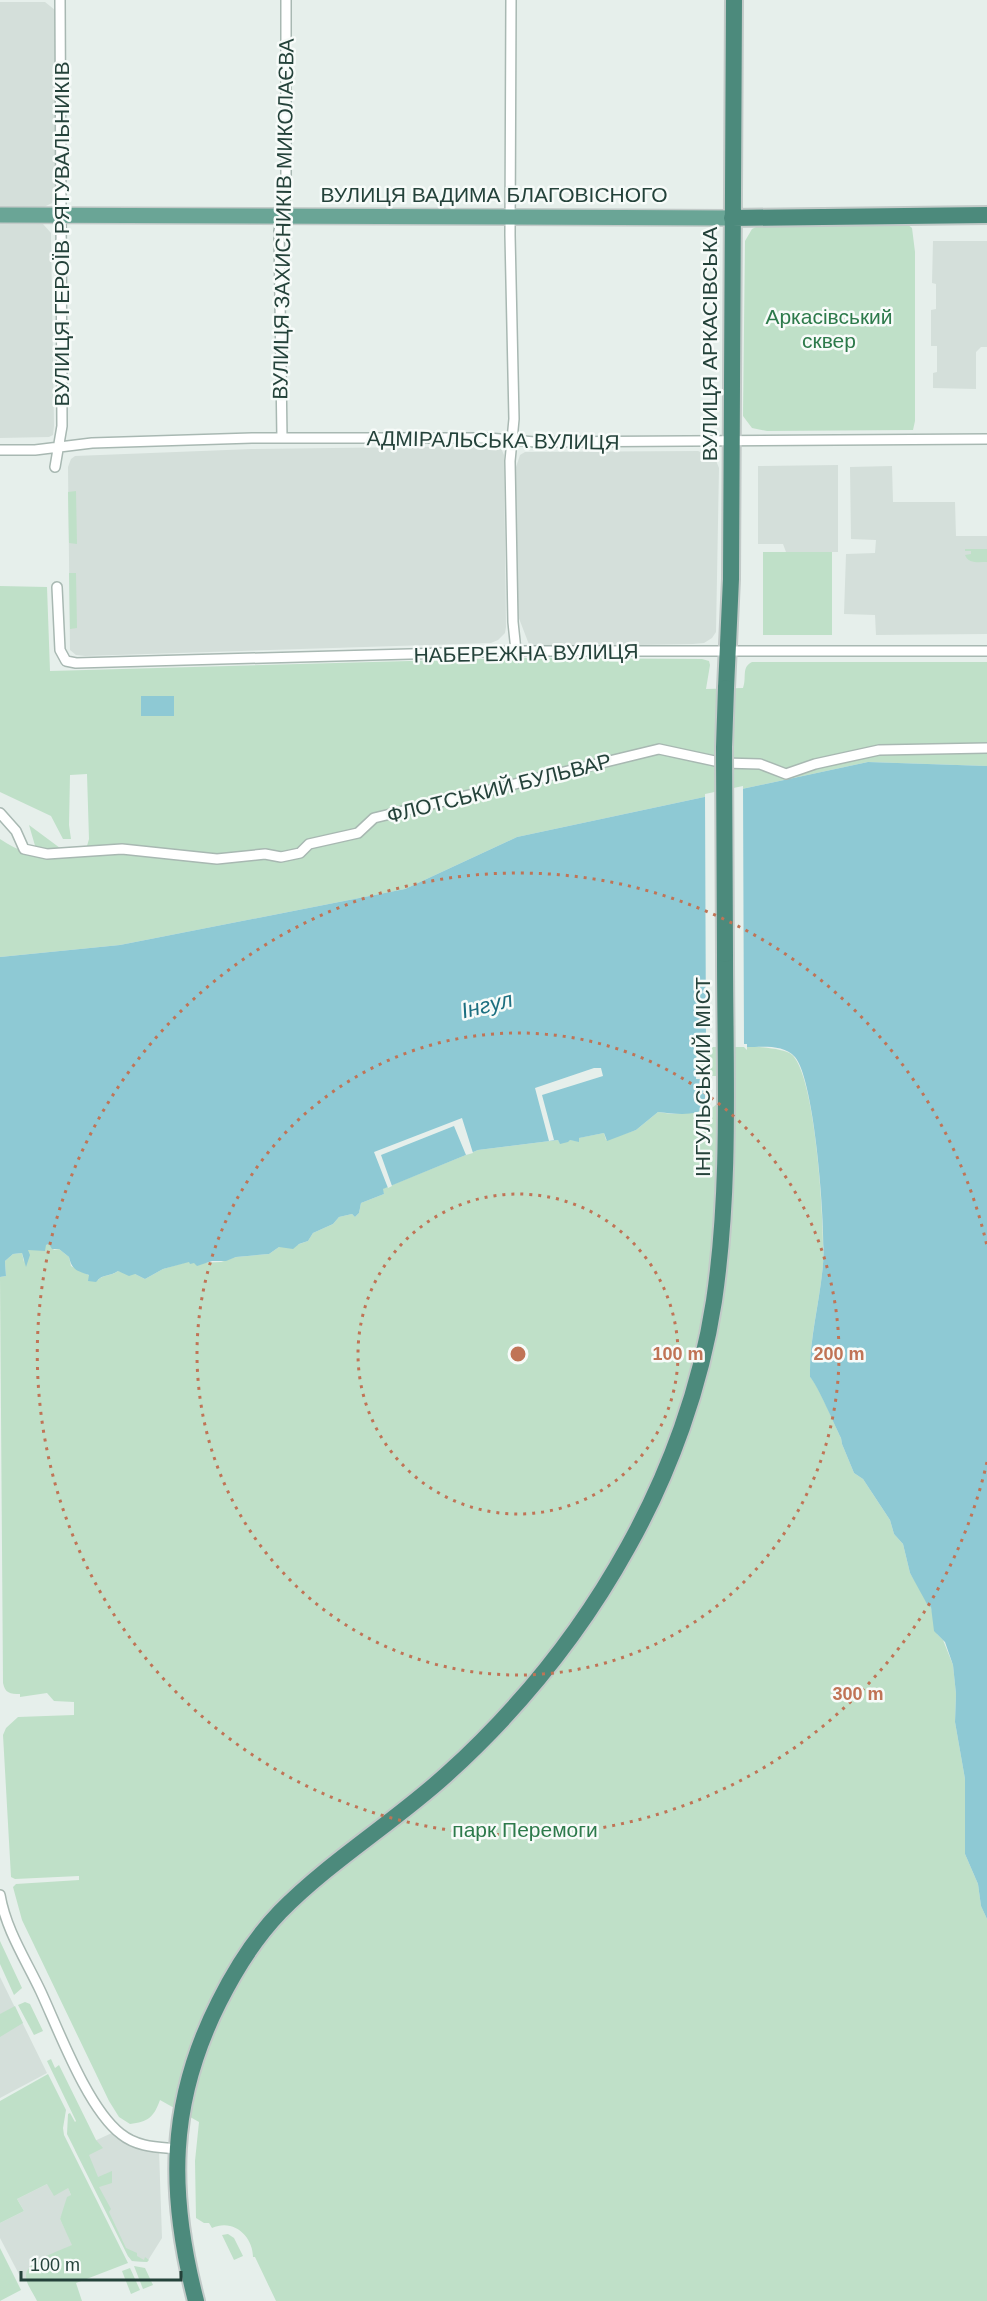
<svg xmlns="http://www.w3.org/2000/svg" width="987" height="2301" font-family="Arial,sans-serif">
  <style>
    .built { fill: #d4dfda }
    .green { fill: #bfe0c8 }
    .water { fill: #8ec9d4 }
    .pier { fill: #e6efeb }
    .lines { fill: none; stroke-linecap: round; stroke-linejoin: round }
    .minor-casing { stroke: #a8b8b2; stroke-width: 12 }
    .primary-casing { stroke: #c2cac8; stroke-width: 18 }
    .trunk-casing { stroke: #c2cac8; stroke-width: 20 }
    .minor { stroke: #fff; stroke-width: 9 }
    .primary { stroke: #6aa596; stroke-width: 15 }
    .trunk { stroke: #4c8a7c; stroke-width: 16 }
    .trunk-bridge-casing { stroke: #c2cac8; stroke-width: 20; stroke-linecap: butt }
    .trunk-bridge { stroke: #4c8a7c; stroke-width: 16 }
    .ring { fill: none; stroke: #c07456; stroke-width: 3; stroke-dasharray: 3 6 }
    .labels { text-anchor: middle; dominant-baseline: central; stroke-width: 5; stroke-linejoin: round; paint-order: stroke }
    .street-label { font-size: 21px; fill: #24423a; stroke: #f7fbf9 }
    .park-label { font-size: 21px; fill: #2d7a4b; stroke: #f7fbf9 }
    .water-label { font-size: 22px; font-style: italic; fill: #1c6f80; stroke: #f7fbf9 }
    .centre { fill: #c07456; stroke: #f7fbf9; stroke-width: 3 }
    .ring-label { font-size: 18px; text-anchor: middle; font-weight: bold; fill: #c07456; stroke: #f7fbf9; stroke-width: 5; stroke-linejoin: round; paint-order: stroke }
  </style>
  <rect width="100%" height="100%" fill="#e6efeb"/>
  <!-- built -->
  <path class="built" d="M 0,2 L 45,2 L 55,10 L 55,195 L 52,203 L 44,207 L 0,207 Z
    M 0,224 L 43,224 L 51,233 L 54,426 L 53,435 L 49,437 L 0,438 Z
    M 933,241 L 987,241 L 987,347 L 981,347 L 976,352 L 976,389 L 933,388 L 933,373 L 937,372 L 937,346 L 931,346 L 931,310 L 936,309 L 936,284 L 932,283 Z
    M 492,446 L 501,448 L 504,455 L 506,627 L 505,633 L 498,640 L 491,643 L 85,656 L 76,655 L 70,650 L 68,467 L 71,459 L 75,456 L 252,449 Z
    M 698,451 L 715,458 L 719,468 L 716,632 L 712,638 L 704,643 L 693,644 L 530,647 L 515,608 L 516,467 L 520,455 L 525,452 Z
    M 838,465 L 838,552 L 786,552 L 783,544 L 758,544 L 758,466 Z
    M 892,466 L 893,502 L 955,502 L 956,536 L 987,536 L 987,634 L 876,635 L 875,615 L 844,614 L 846,554 L 875,553 L 876,540 L 851,539 L 850,467 Z
    M 0,1977 L 47,2073 L 0,2098 Z
    M 114,2132 L 159,2150 L 162,2238 L 147,2262 L 132,2261 L 128,2256 L 75,2150 Z
    M 47,2184 L 68,2188 L 71,2195 L 60,2219 L 73,2245 L 30,2266 L 26,2274 L 26,2279 L 22,2280 L 0,2238 L 0,2223 L 24,2211 L 17,2199 Z"/>
  <!-- green -->
  <path class="green" d="M 907,224 L 912,228 L 915,252 L 915,421 L 913,430 L 767,431 L 752,428 L 743,416 L 745,241 L 752,229 L 758,226 Z
    M 76,491 L 77,544 L 69,543 L 68,492 Z
    M 965,549 L 987,549 L 987,562 C 979,562 968,564 965,555 L 971,554 L 971,551 L 965,551 Z
    M 763,552 L 832,552 L 832,635 L 763,635 Z
    M 69,573 L 76,573 L 77,628 L 70,629 Z
    M 0,586 L 47,587 L 50,671 L 520,658 L 702,659 L 709,661 L 710,665 L 706,689 L 743,688 C 747,678 741,667 752,662 L 987,662 L 987,766 L 868,762 L 517,837 L 405,889 L 120,945 L 0,957 L 0,839 C 30,859 51,860 85,853 L 89,839 L 87,774 L 70,775 L 69,825 L 71,839 L 63,839 L 51,816 L 0,792 Z
    M 29,825 L 60,848 L 36,849 Z
    M 697,1044 C 716,1045 779,1045 791,1054 C 816,1072 825,1230 823,1264 C 820,1302 809,1338 810,1377 C 818,1384 835,1426 841,1438 L 842,1444 L 854,1473 L 863,1479 L 890,1520 L 894,1534 L 903,1544 L 910,1573 L 931,1607 L 937,1634 L 943,1640 L 953,1665 L 956,1694 L 955,1722 L 965,1779 L 965,1854 L 978,1884 L 981,1906 L 987,1919 L 987,2301 L 276,2301 L 255,2257 L 253,2257 C 253,2237 234,2218 212,2228 L 209,2223 L 204,2223 L 196,2218 L 195,2161 L 199,2122 L 160,2100 C 154,2117 148,2122 130,2124 L 119,2117 L 109,2101 L 22,1920 L 13,1887 L 16,1884 L 79,1880 L 79,1876 L 15,1879 L 11,1877 L 3,1735 L 6,1728 L 18,1717 L 74,1715 L 74,1702 L 54,1701 L 47,1693 L 20,1697 L 20,1694 C 10,1694 5,1693 3,1683 L 0,1277 L 6,1276 L 5,1261 L 13,1254 L 22,1253 L 24,1262 L 28,1250 L 49,1244 L 54,1250 L 59,1249 L 69,1257 L 71,1266 L 98,1280 C 104,1274 112,1276 118,1271 L 135,1274 L 145,1279 L 163,1269 L 190,1261 L 196,1263 L 221,1262 L 236,1257 L 269,1254 L 279,1247 L 291,1247 L 308,1241 L 313,1233 L 333,1224 L 339,1217 L 352,1214 L 355,1217 L 359,1213 L 361,1203 L 384,1194 L 382,1189 L 478,1150 L 558,1140 L 560,1143 L 570,1140 L 579,1141 L 578,1138 L 604,1133 L 606,1140 L 636,1130 L 658,1112 L 672,1114 L 703,1111 L 696,1079 Z
    M 0,1941 L 22,1988 L 14,1995 L 0,1964 Z
    M 25,2002 L 30,2004 L 43,2031 L 34,2035 L 18,2005 Z
    M 15,2006 L 23,2023 L 0,2037 L 0,2014 Z
    M 51,2059 L 55,2068 L 59,2065 L 96,2140 L 103,2148 L 89,2155 L 98,2177 L 112,2171 L 112,2183 L 99,2187 L 111,2209 L 109,2212 L 126,2248 L 137,2253 L 137,2256 L 144,2260 L 145,2257 L 149,2260 L 147,2262 L 132,2261 L 128,2256 L 67,2134 L 68,2114 L 70,2113 L 75,2122 L 76,2121 L 47,2061 Z
    M 48,2074 L 66,2110 L 63,2128 L 64,2135 L 128,2263 L 76,2283 L 82,2301 L 37,2301 C 34,2294 25,2283 26,2275 C 26,2262 61,2250 72,2245 L 60,2219 L 67,2197 L 71,2195 L 68,2188 L 54,2196 L 47,2184 L 17,2199 L 24,2211 L 0,2223 L 0,2101 Z
    M 228,2234 L 234,2238 L 243,2256 L 234,2260 L 222,2235 Z
    M 0,2248 L 21,2290 L 0,2301 Z
    M 134,2266 L 145,2268 L 153,2285 L 143,2289 Z
    M 130,2268 L 140,2290 L 131,2294 L 122,2271 Z"/>
  <!-- water -->
  <path class="water" d="M 141,696 L 174,696 L 174,716 L 141,716 Z
    M 868,762 L 987,766 L 987,1919 L 981,1906 L 978,1884 L 965,1854 L 965,1779 L 955,1722 L 956,1694 L 953,1665 L 945,1642 L 934,1631 L 931,1607 L 927,1604 L 910,1573 L 903,1544 L 894,1534 L 890,1520 L 863,1479 L 854,1473 L 842,1444 L 841,1438 C 835,1426 817,1384 810,1377 C 809,1339 820,1302 823,1264 C 826,1229 815,1080 795,1057 C 784,1044 762,1047 747,1047 L 747,1045 L 697,1044 L 696,1079 L 729,1079 C 707,1114 700,1117 658,1112 L 636,1130 L 607,1141 L 604,1133 L 579,1138 L 579,1142 L 570,1140 L 568,1142 L 560,1144 L 558,1140 L 478,1150 L 383,1189 L 384,1194 L 361,1203 L 359,1213 L 355,1217 L 352,1214 L 339,1217 L 333,1224 L 313,1233 L 308,1241 L 299,1244 L 293,1249 L 279,1247 L 269,1254 L 236,1257 L 226,1261 L 212,1261 L 197,1266 L 194,1263 L 190,1264 L 189,1262 L 163,1269 L 145,1279 L 135,1274 L 129,1276 L 118,1271 C 110,1277 103,1273 96,1282 L 88,1281 L 89,1275 C 77,1271 72,1270 69,1257 L 59,1249 L 52,1249 L 49,1244 L 46,1245 L 45,1251 L 28,1250 L 30,1255 L 26,1267 L 22,1253 L 13,1254 L 5,1261 L 6,1276 L 0,1277 L 0,957 L 120,945 L 405,889 L 517,837 Z"/>
  <!-- pier -->
  <path class="pier" d="M 743,786 L 744,1044 L 747,1044 L 747,1050 L 744,1047 L 699,1047 L 699,1076 L 729,1076 L 732,1091 L 705,1114 L 705,1079 L 696,1079 L 697,1044 L 706,1044 L 705,794 Z
    M 594,1068 L 601,1068 L 603,1076 L 542,1095 L 554,1140 L 549,1141 L 535,1088 Z
    M 462,1118 L 473,1153 L 466,1155 L 454,1126 L 381,1155 L 392,1186 L 388,1188 L 374,1152 Z"/>
  <g class="lines">
    <!-- minor casing -->
    <g class="minor-casing">
      <path id="minor" d="M 511,0 L 510,235 L 514,419 L 510,461 L 513,622 L 516,651
        M 282,438 L 279,231 L 286,195 L 286,0
        M 0,450 L 35,450 L 92,443 L 252,438 L 488,438 L 535,442 L 987,439
        M 55,467 L 62,426 L 60,0
        M 57,587 L 60,650 L 66,661 L 76,663 L 516,651 L 987,651
        M 0,813 L 16,831 L 24,849 L 47,854 L 122,849 L 217,859 L 265,854 L 281,857 L 300,853 L 309,844 L 358,833 L 374,818 L 659,749 L 724,763 L 760,764 L 786,774 L 815,764 L 879,750 L 987,748
        M 0,1895 C 6,1930 26,1960 41,1992 C 59,2031 88,2109 121,2134 C 137,2147 157,2147 177,2149"/>
    </g>
    <!-- primary casing -->
    <g class="primary-casing">
      <path id="primary" d="M 0,215 L 732,218"/>
    </g>
    <!-- trunk casing -->
    <g class="trunk-casing">
      <path id="trunk" d="M 732,218 L 987,215
        M 726,688 L 731,579 L 734,0
        M 196,2301 C 168,2193 168,2103 219,2002 C 235,1970 255,1938 280,1912 C 330,1861 393,1823 446,1775 C 519,1709 580,1634 628,1547 C 670,1472 701,1386 714,1301 C 731,1186 725,1069 725,954"/>
    </g>
    <!-- minor -->
    <use href="#minor" class="minor"/>
    <!-- primary -->
    <use href="#primary" class="primary"/>
    <!-- trunk -->
    <use href="#trunk" class="trunk"/>
    <!-- trunk-bridge casing -->
    <g class="trunk-bridge-casing">
      <path id="trunk-bridge" d="M 725,954 L 724,747 L 726,688"/>
    </g>
    <!-- trunk-bridge -->
    <use href="#trunk-bridge" class="trunk-bridge"/>
  </g>
  <!-- distance rings -->
  <g class="ring">
    <circle cx="518" cy="1354" r="160"/>
    <circle cx="518" cy="1354" r="321"/>
    <path d="M987 1462A481 481 0 1 1 987 1246"/>
  </g>
  <g class="labels">
    <!-- street labels -->
    <g class="street-label">
      <text x="494" y="194">ВУЛИЦЯ ВАДИМА БЛАГОВІСНОГО</text>
      <text transform="translate(283 219) rotate(-89)">ВУЛИЦЯ ЗАХИСНИКІВ МИКОЛАЄВА</text>
      <text transform="translate(61 234) rotate(-90)">ВУЛИЦЯ ГЕРОЇВ РЯТУВАЛЬНИКІВ</text>
      <text transform="translate(709 344) rotate(-90)">ВУЛИЦЯ АРКАСІВСЬКА</text>
      <text transform="translate(493 440) rotate(1)">АДМІРАЛЬСЬКА ВУЛИЦЯ</text>
      <text transform="translate(526 653) rotate(-1)">НАБЕРЕЖНА ВУЛИЦЯ</text>
      <text transform="translate(499 788) rotate(-14)">ФЛОТСЬКИЙ БУЛЬВАР</text>
      <text transform="translate(702 1077) rotate(-90)">ІНГУЛЬСЬКИЙ МІСТ</text>
    </g>
    <!-- park labels -->
    <g class="park-label">
      <text x="829" y="316">Аркасівський<tspan x="829" dy="24">сквер</tspan></text>
      <text x="525" y="1829">парк Перемоги</text>
    </g>
    <!-- water labels -->
    <g class="water-label">
      <text transform="translate(487 1005) rotate(-14)">Інгул</text>
    </g>
  </g>
  <circle cx="518" cy="1354" r="9" class="centre"/>
  <g class="ring-label">
    <text x="678" y="1360">100 m</text>
    <text x="839" y="1360">200 m</text>
    <text x="858" y="1700">300 m</text>
  </g>
  <!-- scale -->
  <path d="M21 2271v9h160v-9" fill="none" stroke="#24423a" stroke-width="3"/>
  <text x="30" y="2271" font-size="18" fill="#24423a" stroke="#f7fbf9" stroke-width="4.5" paint-order="stroke">100 m</text>
</svg>
